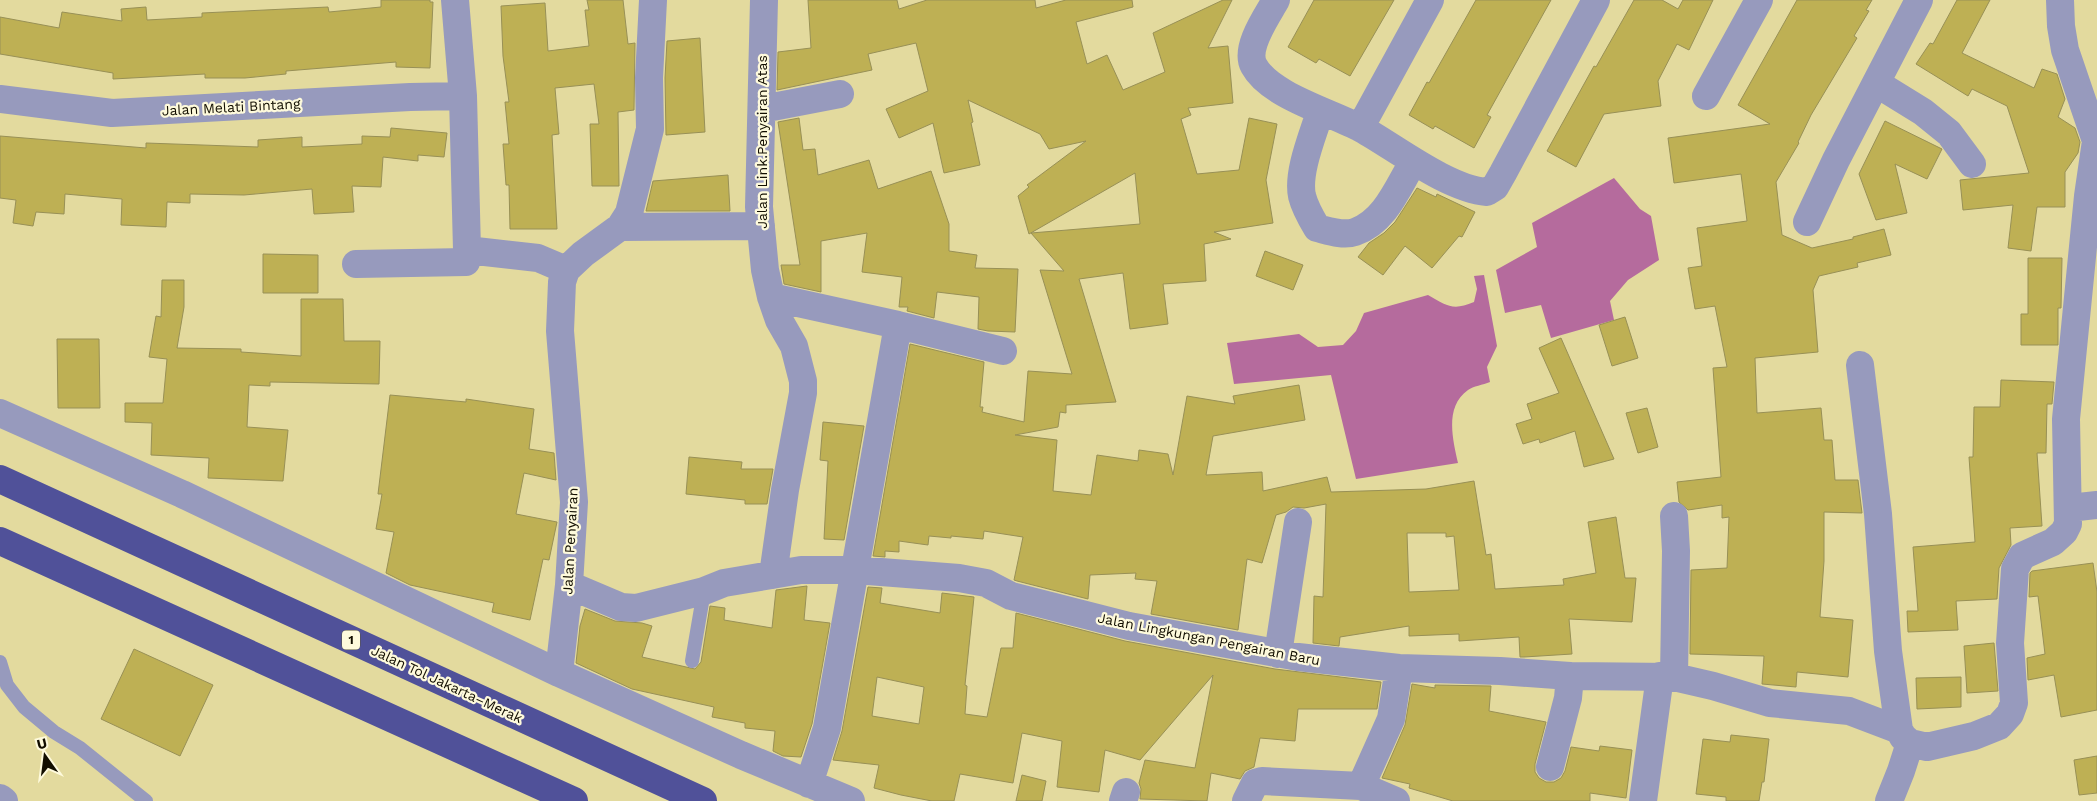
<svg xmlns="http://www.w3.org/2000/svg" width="2097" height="801" font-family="'Work Sans',sans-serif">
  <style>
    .water { fill: #b56b9d }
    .building { fill: #beb054; stroke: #989056; fill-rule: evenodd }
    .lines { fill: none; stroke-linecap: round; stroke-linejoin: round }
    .service { stroke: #979abd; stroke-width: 14 }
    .minor { stroke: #979abd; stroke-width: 28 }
    .motorway { stroke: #505199; stroke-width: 28 }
    .labels { text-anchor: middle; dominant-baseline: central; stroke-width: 4.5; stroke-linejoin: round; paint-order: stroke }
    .shield { fill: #fefadc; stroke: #595542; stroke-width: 1 }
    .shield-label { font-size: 12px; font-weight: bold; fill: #120e00 }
    .street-label { font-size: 14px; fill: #120e00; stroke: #fefadc }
  </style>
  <rect width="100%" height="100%" fill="#e3da9e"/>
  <!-- water -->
  <path class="water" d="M 1614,178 L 1640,209 L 1651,216 L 1659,260 L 1628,280 L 1610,301 L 1614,320 L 1551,338 L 1541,305 L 1505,313 L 1496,270 L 1537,247 L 1532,223 Z
    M 1484,275 L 1497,346 L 1487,367 L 1490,382 C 1483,385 1473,386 1468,390 C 1444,407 1453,440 1458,463 L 1356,479 L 1331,375 L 1234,384 L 1227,343 L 1299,334 L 1318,347 L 1343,345 L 1356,331 L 1364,313 L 1428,295 C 1447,306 1453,311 1474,302 L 1477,289 L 1474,276 Z"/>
  <!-- building -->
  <path class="building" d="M 381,0 L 430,0 L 430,2 L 433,2 L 430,68 L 396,67 L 396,62 L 286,71 L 286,74 L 245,78 L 205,78 L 205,74 L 113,79 L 113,73 L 0,54 L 0,17 L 59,28 L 62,12 L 122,21 L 121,9 L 146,7 L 147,20 L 202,17 L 202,13 L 328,7 L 329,12 L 381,7 Z
    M 587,0 L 623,0 L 628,44 L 635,43 L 634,110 L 618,112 L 619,186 L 592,186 L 590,124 L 599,124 L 594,84 L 555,88 L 559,134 L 552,135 L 557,229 L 510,229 L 509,185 L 506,185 L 503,144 L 509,144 L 505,102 L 509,102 L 503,56 L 501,6 L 545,3 L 548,51 L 589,46 L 585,10 L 589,10 Z
    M 808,0 L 897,0 L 899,9 L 927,0 L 1035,0 L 1036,8 L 1066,0 L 1132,0 L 1133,7 L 1076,22 L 1087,64 L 1107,55 L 1123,90 L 1165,72 L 1153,33 L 1223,0 L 1232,0 L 1208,48 L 1228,46 L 1233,103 L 1188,108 L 1191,115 L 1181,119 L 1197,174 L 1239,170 L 1249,118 L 1277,124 L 1266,180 L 1273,223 L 1214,232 L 1231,239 L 1204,244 L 1206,281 L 1163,284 L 1168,324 L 1130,329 L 1123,273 L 1079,279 L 1116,402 L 1066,405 L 1066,413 L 1060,412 L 1058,427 L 1015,435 L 1057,440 L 1053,491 L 1091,495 L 1097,455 L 1138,461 L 1139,450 L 1168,454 L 1173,475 L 1187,396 L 1235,404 L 1233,396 L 1299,385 L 1305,420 L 1213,436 L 1206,475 L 1262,472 L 1263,491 L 1327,477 L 1331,492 L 1426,489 L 1474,481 L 1486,555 L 1491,554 L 1495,589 L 1564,585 L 1563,579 L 1596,573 L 1588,522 L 1616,517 L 1625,578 L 1636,578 L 1632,622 L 1569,619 L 1572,654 L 1524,657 L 1520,657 L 1519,637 L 1459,641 L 1459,634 L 1409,636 L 1409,626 L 1340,637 L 1339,646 L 1313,643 L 1314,596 L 1323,597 L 1326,504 L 1304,508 L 1293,507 L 1286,512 L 1276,515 L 1262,563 L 1247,559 L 1238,630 L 1151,614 L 1157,581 L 1135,579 L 1136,573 L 1090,575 L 1088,599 L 1017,581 L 1014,580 L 1023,537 L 984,531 L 983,539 L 951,536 L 951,538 L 929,536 L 928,545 L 899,541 L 899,552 L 885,551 L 885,557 L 873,556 L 910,344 L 984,362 L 980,407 L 983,407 L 982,412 L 1024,422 L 1028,371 L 1072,374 L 1040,270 L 1064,271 L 1031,233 L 1140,224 L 1135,173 L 1029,234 L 1018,196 L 1029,187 L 1027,185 L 1086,141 L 1049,149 L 1040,134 L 968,100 L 973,122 L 971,123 L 980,165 L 944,173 L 933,123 L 899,138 L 886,109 L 928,91 L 916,43 L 868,54 L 872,70 L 777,90 L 778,52 L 811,48 ZM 1407,533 L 1446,533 L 1446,537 L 1454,536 L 1459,590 L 1409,592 Z
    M 1314,0 L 1394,0 L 1350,76 L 1319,59 L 1316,63 L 1288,47 Z
    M 1476,0 L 1551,0 L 1487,115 L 1491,117 L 1474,148 L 1435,126 L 1433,129 L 1409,115 L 1427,82 L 1429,83 Z
    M 1634,0 L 1662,0 L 1678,9 L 1683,0 L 1713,0 L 1689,50 L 1677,44 L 1658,81 L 1661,106 L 1604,114 L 1576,167 L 1547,151 L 1594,66 L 1596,67 Z
    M 1797,0 L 1872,0 L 1866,10 L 1869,11 L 1854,36 L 1857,38 L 1811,115 L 1798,142 L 1799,143 L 1776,182 L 1782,235 L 1812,248 L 1853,239 L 1853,237 L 1884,229 L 1891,255 L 1857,263 L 1858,267 L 1819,276 L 1813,290 L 1818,352 L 1755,358 L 1757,413 L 1821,408 L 1824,440 L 1832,440 L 1835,480 L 1858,480 L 1862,513 L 1824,512 L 1824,561 L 1820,617 L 1853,620 L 1848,677 L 1797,672 L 1796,687 L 1762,684 L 1764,656 L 1690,654 L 1691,570 L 1727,568 L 1729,517 L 1722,518 L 1722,505 L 1688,510 L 1679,502 L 1677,482 L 1721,477 L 1713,368 L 1727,367 L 1715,306 L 1695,309 L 1688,268 L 1702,266 L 1697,228 L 1747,221 L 1741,174 L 1674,183 L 1668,138 L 1770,124 L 1738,105 Z
    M 1957,0 L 1990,0 L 1962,53 L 2034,88 L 2042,69 L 2057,74 L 2065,99 L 2058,117 L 2075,128 L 2080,142 L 2078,153 L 2065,172 L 2065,207 L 2037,207 L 2031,251 L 2008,248 L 2013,205 L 1963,210 L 1960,180 L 2029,173 L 2007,106 L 1972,89 L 1968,96 L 1916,64 L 1930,43 L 1933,44 Z
    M 700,38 L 705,132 L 666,135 L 665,78 L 667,41 Z
    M 799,118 L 803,150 L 815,149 L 818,175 L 869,160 L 878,189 L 931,171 L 949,224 L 949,251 L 977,255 L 975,268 L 1018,269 L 1015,332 L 988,331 L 978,329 L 979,297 L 937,292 L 934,318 L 907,311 L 908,307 L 899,307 L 902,277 L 862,272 L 867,233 L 821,241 L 821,292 L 784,284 L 781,265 L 800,265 L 778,122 Z
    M 1885,121 L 1942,149 L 1927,179 L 1895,164 L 1907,213 L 1876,220 L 1859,174 Z
    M 391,128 L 447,133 L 444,157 L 418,155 L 418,161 L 383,157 L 381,187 L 352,186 L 354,212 L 314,214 L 312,189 L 244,195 L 190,194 L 190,203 L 167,202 L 166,227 L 121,225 L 122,199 L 65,194 L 64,214 L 36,212 L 33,226 L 13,223 L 16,200 L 0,198 L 0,136 L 146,148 L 146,143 L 258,147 L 258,140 L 302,137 L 302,147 L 362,144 L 362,136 L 390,137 Z
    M 728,175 L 730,211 L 646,211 L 653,181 Z
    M 1417,188 L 1436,197 L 1437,194 L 1475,212 L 1462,237 L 1459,236 L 1432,268 L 1405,246 L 1383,275 L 1358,257 L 1369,243 L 1384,233 L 1395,222 Z
    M 1265,251 L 1303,265 L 1293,290 L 1256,276 Z
    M 263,254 L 318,255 L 318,293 L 263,293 Z
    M 2028,258 L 2062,258 L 2061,308 L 2058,308 L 2058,345 L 2021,345 L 2021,314 L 2028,314 Z
    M 162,280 L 184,280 L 184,307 L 177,348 L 241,349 L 241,352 L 301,356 L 301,299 L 343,299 L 344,341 L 380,341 L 379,384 L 270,382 L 270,386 L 249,385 L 247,427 L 288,430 L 283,481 L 208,478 L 209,458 L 151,455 L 152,423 L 125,422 L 125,403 L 163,403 L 167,359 L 149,357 L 156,316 L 161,317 Z
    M 1625,317 L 1638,358 L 1612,366 L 1599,325 Z
    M 1561,338 L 1614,459 L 1584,467 L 1575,431 L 1540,443 L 1539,439 L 1523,444 L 1516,424 L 1532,419 L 1527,404 L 1559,393 L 1539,348 Z
    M 57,339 L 99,339 L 100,408 L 58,408 Z
    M 2001,380 L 2054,382 L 2052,404 L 2047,404 L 2046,453 L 2037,453 L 2042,526 L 2010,528 L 2011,545 L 1999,568 L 1997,599 L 1956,601 L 1958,630 L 1908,632 L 1907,611 L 1918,611 L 1913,547 L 1975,542 L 1969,457 L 1973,457 L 1974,407 L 2000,407 Z
    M 390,395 L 466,402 L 466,399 L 534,409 L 529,449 L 554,453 L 556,480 L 524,473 L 516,514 L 557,522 L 549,560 L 543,559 L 530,620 L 492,612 L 494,603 L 410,585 L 386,573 L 394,532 L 376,529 L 382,494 L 378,494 Z
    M 1647,408 L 1658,447 L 1638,453 L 1626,413 Z
    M 823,422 L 864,426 L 844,540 L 824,539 L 828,461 L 820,460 Z
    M 689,457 L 742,462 L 741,469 L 773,469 L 767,504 L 745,504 L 745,500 L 686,494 Z
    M 2093,563 L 2097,592 L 2097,710 L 2061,717 L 2054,675 L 2028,680 L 2027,658 L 2045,654 L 2038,596 L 2029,597 L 2030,573 L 2032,571 Z
    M 807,586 L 804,620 L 830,623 L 812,724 L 801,757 L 783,756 L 773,751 L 775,731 L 745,728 L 745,723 L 712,717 L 714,707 L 632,689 L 576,663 L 580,626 L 585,609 L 615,621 L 642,623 L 652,626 L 642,657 L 695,669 L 701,662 L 710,606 L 725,608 L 724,620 L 772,628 L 776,590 Z
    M 868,587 L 882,588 L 880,603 L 940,613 L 942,593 L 974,597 L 965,685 L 967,686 L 965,714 L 987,717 L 1001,648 L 1013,648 L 1016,613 L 1125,641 L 1275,669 L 1381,682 L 1377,709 L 1298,709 L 1295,741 L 1260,738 L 1254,767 L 1245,771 L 1240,779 L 1211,773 L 1207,801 L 1140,799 L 1141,789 L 1139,783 L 1145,760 L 1195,768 L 1213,675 L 1140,760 L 1105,750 L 1099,792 L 1057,787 L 1062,741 L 1022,733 L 1013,783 L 960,774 L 954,801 L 932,801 L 901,795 L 874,788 L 879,765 L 833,760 L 842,731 ZM 877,677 L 924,687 L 919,724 L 872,716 Z
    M 1994,643 L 1998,691 L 1967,693 L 1964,646 Z
    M 134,649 L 213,685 L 180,756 L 101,719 Z
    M 1961,677 L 1961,707 L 1917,709 L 1916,678 Z
    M 1412,684 L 1435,688 L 1435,685 L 1491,686 L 1489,711 L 1546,722 L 1535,764 L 1535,772 L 1539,778 L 1546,782 L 1554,782 L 1561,778 L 1565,771 L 1571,747 L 1599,751 L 1600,746 L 1632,750 L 1626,798 L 1590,793 L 1590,801 L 1453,801 L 1409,788 L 1410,784 L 1382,778 L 1405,725 Z
    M 1731,735 L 1769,739 L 1764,782 L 1762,782 L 1759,801 L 1726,801 L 1726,797 L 1696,794 L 1703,739 L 1730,742 Z
    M 2097,756 L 2097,793 L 2079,795 L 2074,760 Z
    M 1022,775 L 1046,781 L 1042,801 L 1016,801 Z"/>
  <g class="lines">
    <!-- service -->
    <path class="service" d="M 692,661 L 704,591
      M 0,662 L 7,685 L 24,707 L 54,732 L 80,748 L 146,801"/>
    <!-- minor -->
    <path class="minor" d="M 455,0 L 463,96 L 467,250 L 538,258 L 566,270
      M 764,0 L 759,207 L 765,270 L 771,297 L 779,320 L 794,346 L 803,381 L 803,393 L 785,490 L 773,575
      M 1276,0 C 1267,16 1244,48 1254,66 C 1270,96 1333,113 1362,129 C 1396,148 1448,189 1487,192 L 1495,187 L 1503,173 L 1596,0
      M 1876,83 L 1923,112 L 1949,133 L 1972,164
      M 1706,96 L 1759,0
      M 0,99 L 112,113 L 410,97 L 463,96
      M 762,109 L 840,94
      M 1320,112 C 1313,135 1297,172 1302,196 C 1305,208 1311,218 1317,228 C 1329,231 1343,236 1355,232 C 1385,222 1398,187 1413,162
      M 1360,128 L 1430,0
      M 1807,222 L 1836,160 L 1919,0
      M 761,226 L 620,227 L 583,254 L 566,270 L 562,282 L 560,331 L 574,502 L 569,585 L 559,673 L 741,755 L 851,801
      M 620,227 L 629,213 L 650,129 L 649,78 L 653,0
      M 356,264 L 466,262 L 467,250
      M 771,297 L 898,325 L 1003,351
      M 1860,365 L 1878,514 L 1888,651 L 1899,730
      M 0,413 L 182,494 L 559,673
      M 2069,508 L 2097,505
      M 1674,516 L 1676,551 L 1674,677
      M 569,585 L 621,607 L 636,608 L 704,591 L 724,583 L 801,570 L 855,570 L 959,578 L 986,583 L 1011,596 L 1129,626 L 1298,657 L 1399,668 L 1500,671 L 1570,676 L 1674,677 L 1713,686 L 1770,703 L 1849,711 L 1899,730 L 1903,737 L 1910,743
      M 1278,654 L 1298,522
      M 1550,767 L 1568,698 L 1570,676
      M 809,784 L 827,728 L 898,325
      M 1361,786 L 1391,719 L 1399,668
      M 0,798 L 4,801
      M 1123,801 L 1126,792
      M 1246,801 L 1255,783 L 1262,781 L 1361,786 L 1396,801
      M 1643,801 L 1660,676
      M 1889,801 L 1901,771 L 1910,743 L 1927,747 L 1974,736 L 1999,726 L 2010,714 L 2014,703 L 2010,643 L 2015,569 L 2022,556 L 2053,542 L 2064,532 L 2068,524 L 2066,419 L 2088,196 L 2096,141 L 2065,50 L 2061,26 L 2060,0"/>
    <!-- motorway -->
    <path class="motorway" d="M 0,479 L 703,801
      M 0,541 L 574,801"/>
  </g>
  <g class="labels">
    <!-- shield labels -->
    <rect class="shield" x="342" y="630.5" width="18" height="19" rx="4"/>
    <g class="shield-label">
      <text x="351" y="640">1</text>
    </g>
    <!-- street labels -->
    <g class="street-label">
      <text transform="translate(231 107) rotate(-3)">Jalan Melati Bintang</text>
      <text transform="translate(762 142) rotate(-90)">Jalan Link.Penyairan Atas</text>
      <text transform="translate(570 541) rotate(-87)">Jalan Penyairan</text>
      <text transform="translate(1209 639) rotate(11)">Jalan Lingkungan Pengairan Baru</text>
      <text transform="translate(447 684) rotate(25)">Jalan Tol Jakarta–Merak</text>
    </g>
  </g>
  <!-- north arrow -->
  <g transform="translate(45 756) rotate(346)" stroke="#fefadc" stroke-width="4" paint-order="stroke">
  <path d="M0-4L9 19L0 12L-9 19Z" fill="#120e00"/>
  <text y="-8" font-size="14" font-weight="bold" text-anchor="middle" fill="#120e00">U</text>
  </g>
</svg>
